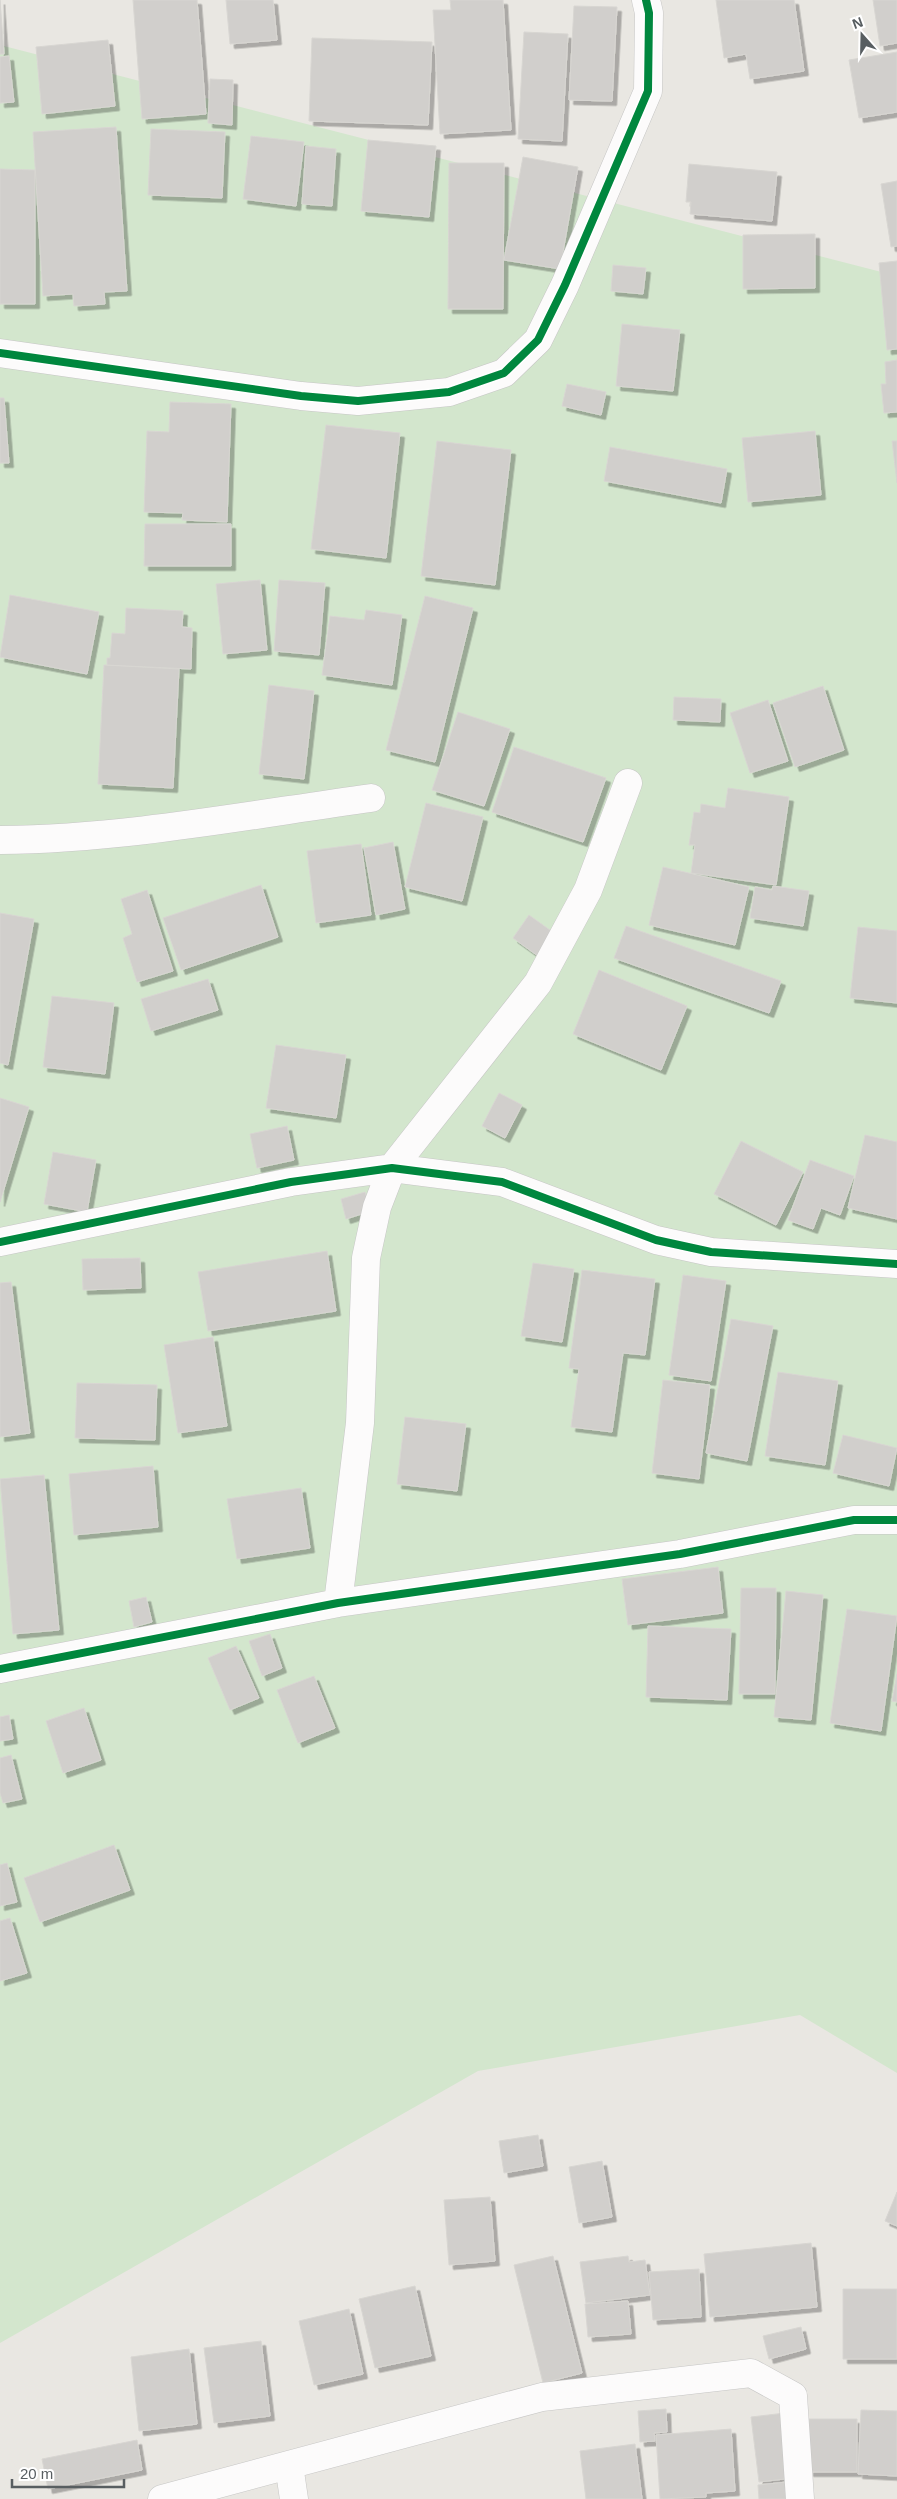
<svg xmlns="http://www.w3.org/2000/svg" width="897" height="2499" font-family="Arial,sans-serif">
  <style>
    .green { fill: #d3e6cd }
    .building { fill: #d1cfcc; stroke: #d8d6d2; filter: url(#shadow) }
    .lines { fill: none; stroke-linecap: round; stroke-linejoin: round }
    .minor-casing { stroke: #c6c6c5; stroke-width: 29 }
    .minor { stroke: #fcfbfb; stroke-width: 28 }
    .cycleway-casing { stroke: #fff; stroke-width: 11 }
    .cycleway { stroke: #00873e; stroke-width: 8 }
  </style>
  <defs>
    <filter id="shadow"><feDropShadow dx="4.5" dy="4.5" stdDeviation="0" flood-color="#0004"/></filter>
  </defs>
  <rect width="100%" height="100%" fill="#e9e7e2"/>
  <!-- green -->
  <path class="green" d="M 0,45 L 897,276 L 897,2073 L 800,2015 L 478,2071 L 0,2343 Z"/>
  <!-- building -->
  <path class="building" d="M 0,0 L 4,54 L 0,54 Z
    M 133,0 L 197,0 L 206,114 L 142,119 Z
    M 226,0 L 273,0 L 277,40 L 230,44 Z
    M 450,0 L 503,0 L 511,130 L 440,134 L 433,10 L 451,10 Z
    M 716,0 L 794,0 L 804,71 L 750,79 L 746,54 L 724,58 Z
    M 873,0 L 897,0 L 897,43 L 880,46 Z
    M 574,6 L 617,7 L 612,101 L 569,100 Z
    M 524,32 L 568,34 L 562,141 L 518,139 Z
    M 312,38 L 432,42 L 428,125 L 309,121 Z
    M 108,40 L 115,106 L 42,114 L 36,47 Z
    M 897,52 L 897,112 L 859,118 L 849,60 Z
    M 9,56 L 14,102 L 0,103 L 0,57 Z
    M 210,79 L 233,80 L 232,125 L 208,123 Z
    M 116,127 L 127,291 L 104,292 L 105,304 L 74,306 L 73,294 L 43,296 L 33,132 Z
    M 151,129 L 225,132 L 222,198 L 148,195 Z
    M 251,136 L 304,142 L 296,206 L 243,199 Z
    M 368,140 L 436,146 L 429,217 L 361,211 Z
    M 306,146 L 336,149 L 332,206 L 302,204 Z
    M 523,157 L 578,167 L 560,269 L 504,260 Z
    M 449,163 L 504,163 L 503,309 L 448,309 Z
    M 689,164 L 777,172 L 772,221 L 690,214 L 691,202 L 686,202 Z
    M 0,169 L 35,170 L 35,304 L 0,304 Z
    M 897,181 L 897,246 L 891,247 L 881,184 Z
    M 815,234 L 815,288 L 743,289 L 743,235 Z
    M 897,261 L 897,349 L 887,350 L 879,263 Z
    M 613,265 L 646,268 L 643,294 L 611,291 Z
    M 622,324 L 680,330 L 673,391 L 616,386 Z
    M 897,360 L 897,412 L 884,413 L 881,384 L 886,384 L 885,362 Z
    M 567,384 L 606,392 L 601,415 L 562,406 Z
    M 0,398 L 4,398 L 9,463 L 0,463 Z
    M 170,402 L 231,404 L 227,522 L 182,520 L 183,513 L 144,512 L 147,431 L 169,432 Z
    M 326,425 L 400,433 L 386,558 L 311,549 Z
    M 815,431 L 821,495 L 748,502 L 742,438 Z
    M 437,441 L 511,450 L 495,585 L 421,576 Z
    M 892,441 L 897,441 L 897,483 Z
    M 610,447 L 727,469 L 721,503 L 604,481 Z
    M 145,524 L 231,524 L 231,566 L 144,566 Z
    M 260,580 L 267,650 L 223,654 L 216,584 Z
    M 279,580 L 325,583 L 319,655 L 274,651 Z
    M 10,595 L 99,612 L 87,674 L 0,657 Z
    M 425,596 L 473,608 L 435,762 L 386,750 Z
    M 126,608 L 183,611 L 182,627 L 192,628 L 191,669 L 107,665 L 107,658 L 110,658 L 112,633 L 125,634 Z
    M 366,610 L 402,615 L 392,685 L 322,675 L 330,616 L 364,620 Z
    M 104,665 L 179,669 L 173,788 L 98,784 Z
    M 269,685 L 314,691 L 304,779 L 259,774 Z
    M 823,686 L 844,750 L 795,767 L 773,703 Z
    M 674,697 L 721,699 L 720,722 L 673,720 Z
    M 768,700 L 788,761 L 750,773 L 730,713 Z
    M 458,712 L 510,729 L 484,806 L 432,790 Z
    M 514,747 L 606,778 L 583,842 L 492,812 Z
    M 728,788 L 789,797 L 776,885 L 691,873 L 695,845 L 689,845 L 694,812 L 700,813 L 701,804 L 725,808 Z
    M 426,803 L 483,817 L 462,901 L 405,887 Z
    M 393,842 L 405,909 L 376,915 L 364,848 Z
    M 361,844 L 371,915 L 316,923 L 307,851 Z
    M 663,867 L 749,887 L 735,945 L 649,925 Z
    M 261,885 L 278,937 L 181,970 L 163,918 Z
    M 773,886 L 809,891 L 803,926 L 750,918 L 755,887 L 772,890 Z
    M 147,890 L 173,971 L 137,982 L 123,938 L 132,934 L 121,899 Z
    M 0,913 L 34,919 L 8,1065 L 0,1063 Z
    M 529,915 L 554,933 L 538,956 L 513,938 Z
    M 626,926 L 781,981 L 769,1013 L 614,958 Z
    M 858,927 L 897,931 L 897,1003 L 850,998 Z
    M 599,970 L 687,1006 L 661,1070 L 573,1034 Z
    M 208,979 L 218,1010 L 151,1031 L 141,999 Z
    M 52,996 L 114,1003 L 105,1074 L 43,1067 Z
    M 276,1045 L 346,1055 L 336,1118 L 266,1108 Z
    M 499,1093 L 522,1105 L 505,1138 L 482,1126 Z
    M 0,1098 L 29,1107 L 0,1202 Z
    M 287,1126 L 294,1160 L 257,1168 L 250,1134 Z
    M 865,1135 L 897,1142 L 897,1219 L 848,1208 Z
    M 741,1141 L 803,1172 L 776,1225 L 714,1194 Z
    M 53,1152 L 96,1160 L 87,1212 L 44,1204 Z
    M 810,1160 L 854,1176 L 840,1215 L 821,1208 L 813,1229 L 788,1220 Z
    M 365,1192 L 371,1211 L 346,1219 L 341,1199 Z
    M 327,1251 L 336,1311 L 208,1331 L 198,1272 Z
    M 140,1258 L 141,1288 L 83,1290 L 82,1259 Z
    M 533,1263 L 574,1269 L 562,1342 L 521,1336 Z
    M 582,1270 L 655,1279 L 645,1355 L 623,1353 L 612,1432 L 571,1427 L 579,1369 L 569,1368 Z
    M 683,1275 L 726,1281 L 711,1381 L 669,1375 Z
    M 11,1282 L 30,1433 L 0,1437 L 0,1283 Z
    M 731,1319 L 773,1326 L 747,1461 L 706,1453 Z
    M 213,1337 L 227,1426 L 178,1433 L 164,1345 Z
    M 778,1372 L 838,1381 L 825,1465 L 765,1456 Z
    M 663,1380 L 710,1385 L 699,1479 L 652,1473 Z
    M 77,1383 L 157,1385 L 155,1440 L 75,1438 Z
    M 405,1417 L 466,1424 L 457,1491 L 397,1484 Z
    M 843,1435 L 897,1448 L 889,1486 L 833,1473 Z
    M 153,1466 L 158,1527 L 74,1535 L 69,1474 Z
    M 44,1475 L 59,1630 L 13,1634 L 0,1479 Z
    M 301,1488 L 310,1548 L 237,1559 L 227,1499 Z
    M 718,1567 L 723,1613 L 628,1625 L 622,1579 Z
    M 741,1588 L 776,1588 L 775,1694 L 739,1694 Z
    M 786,1591 L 823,1595 L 811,1720 L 774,1717 Z
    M 146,1597 L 152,1622 L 134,1627 L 129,1601 Z
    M 847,1609 L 897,1616 L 881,1731 L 830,1723 Z
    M 648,1626 L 731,1629 L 727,1700 L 646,1697 Z
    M 270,1634 L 282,1668 L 262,1676 L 249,1641 Z
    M 236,1646 L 259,1698 L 230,1710 L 208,1658 Z
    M 897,1674 L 897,1702 L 892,1701 Z
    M 314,1676 L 335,1728 L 298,1743 L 277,1690 Z
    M 84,1708 L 101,1760 L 63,1773 L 46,1721 Z
    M 9,1715 L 13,1739 L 0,1741 L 0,1717 Z
    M 11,1755 L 22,1799 L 3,1803 L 0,1793 L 0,1758 Z
    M 114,1845 L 130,1890 L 40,1922 L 24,1878 Z
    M 7,1863 L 17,1902 L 0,1906 L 0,1865 Z
    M 10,1918 L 27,1973 L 0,1981 L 0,1921 Z
    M 538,2135 L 543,2166 L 504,2173 L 499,2141 Z
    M 602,2161 L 612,2217 L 579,2223 L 569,2167 Z
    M 897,2192 L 897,2226 L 885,2221 Z
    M 490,2197 L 495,2261 L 449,2265 L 444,2200 Z
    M 811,2243 L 817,2307 L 710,2317 L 704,2254 Z
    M 553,2256 L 582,2373 L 543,2383 L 514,2265 Z
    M 628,2256 L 629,2262 L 645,2260 L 650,2295 L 586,2303 L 580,2262 Z
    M 699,2269 L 701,2317 L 653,2320 L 649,2272 Z
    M 415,2286 L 431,2356 L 375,2368 L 359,2299 Z
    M 843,2289 L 897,2289 L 897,2359 L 843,2359 Z
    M 628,2301 L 631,2334 L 588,2337 L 585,2304 Z
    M 349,2309 L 363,2374 L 314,2385 L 299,2321 Z
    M 801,2327 L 806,2349 L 769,2359 L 763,2336 Z
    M 261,2341 L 270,2416 L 214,2423 L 204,2348 Z
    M 189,2349 L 197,2424 L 139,2431 L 131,2357 Z
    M 666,2409 L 667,2432 L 654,2433 L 655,2441 L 640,2442 L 638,2411 Z
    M 861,2410 L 897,2411 L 897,2476 L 858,2474 Z
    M 785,2413 L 793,2478 L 759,2482 L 751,2417 Z
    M 809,2419 L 857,2419 L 857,2472 L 809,2472 Z
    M 731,2429 L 735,2491 L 706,2493 L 706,2497 L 660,2499 L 656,2435 Z
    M 137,2440 L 142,2470 L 48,2489 L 42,2459 Z
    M 635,2444 L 642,2499 L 586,2499 L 580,2451 Z
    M 787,2482 L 789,2499 L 759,2499 L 758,2485 Z"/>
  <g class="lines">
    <!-- minor casing -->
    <g class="minor-casing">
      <path id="minor" d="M 0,353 L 301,396 L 358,401 L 449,392 L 504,373 L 538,340 L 565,285 L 648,91 L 649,13 L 646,0
        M 0,840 C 124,839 248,815 371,798
        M 0,1242 L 291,1182 L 392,1168 L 502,1182 L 656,1240 L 711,1252 L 897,1264
        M 338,1603 L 360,1423 L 366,1258 L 377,1207 L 392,1168 L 538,983 L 588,890 L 628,783
        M 0,1669 L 338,1603 L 680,1554 L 854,1520 L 897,1520
        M 289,2465 L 294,2499
        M 162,2499 L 542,2397 L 751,2373 L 793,2396 L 800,2499"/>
    </g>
    <!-- minor -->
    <use href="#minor" class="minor"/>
    <!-- cycleway casing -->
    <g class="cycleway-casing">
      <path id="cycleway" d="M 0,353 L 301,396 L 358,401 L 449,392 L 504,373 L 538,340 L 565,285 L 648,91 L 649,13 L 646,0
        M 0,1242 L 291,1182 L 392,1168 L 502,1182 L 656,1240 L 711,1252 L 897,1264
        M 0,1669 L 338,1603 L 680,1554 L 854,1520 L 897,1520"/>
    </g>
    <!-- cycleway -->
    <use href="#cycleway" class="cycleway"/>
  </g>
  <!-- north arrow -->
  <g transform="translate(862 35) rotate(340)" stroke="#ffffff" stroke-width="4" paint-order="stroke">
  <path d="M0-4L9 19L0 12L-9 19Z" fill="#585e61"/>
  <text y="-8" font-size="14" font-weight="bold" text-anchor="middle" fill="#585e61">N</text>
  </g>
  <!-- scale -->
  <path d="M12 2479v8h112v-8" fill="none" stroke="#585e61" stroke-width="2.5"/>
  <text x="20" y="2479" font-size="15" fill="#585e61" stroke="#ffffff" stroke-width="4" paint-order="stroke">20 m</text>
</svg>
